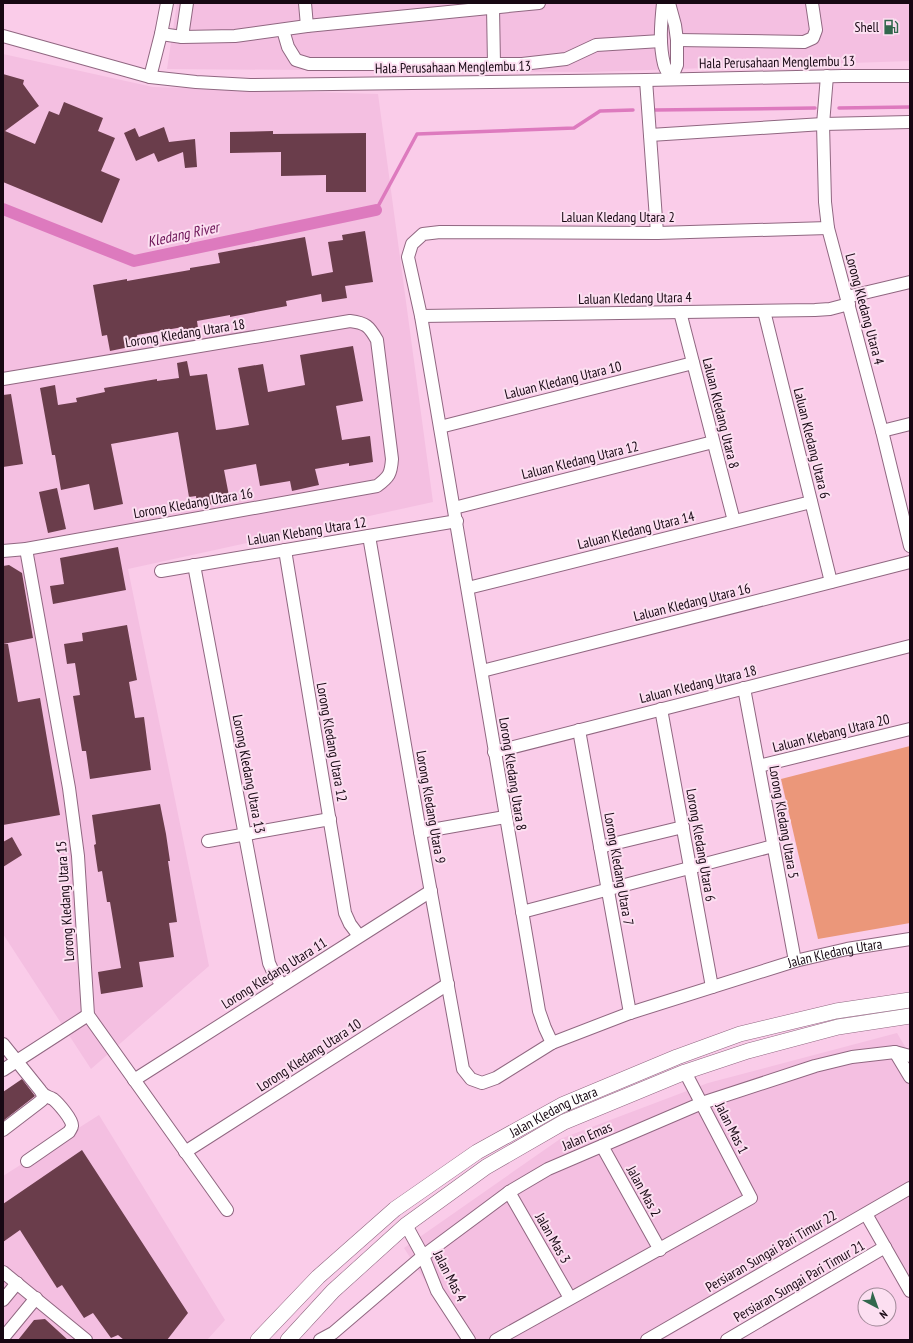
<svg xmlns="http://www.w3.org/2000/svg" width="913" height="1343" font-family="'PT Sans Narrow',sans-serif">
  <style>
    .built { fill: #f4bfe1 }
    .green { fill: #eb977a }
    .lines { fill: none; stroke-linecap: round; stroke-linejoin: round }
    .stream { stroke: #dd7abe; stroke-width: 3.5 }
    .canal { stroke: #dd7abe; stroke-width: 12 }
    .building { fill: #6a3d4b }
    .minor-casing { stroke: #906781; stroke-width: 14 }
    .major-casing { stroke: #906781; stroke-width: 16 }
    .minor { stroke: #fff; stroke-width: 12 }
    .major { stroke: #fff; stroke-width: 15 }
    .labels { text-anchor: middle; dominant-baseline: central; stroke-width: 4; stroke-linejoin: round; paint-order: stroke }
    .poi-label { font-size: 14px; fill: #170813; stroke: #fcdff1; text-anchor: end }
    .street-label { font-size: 14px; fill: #170813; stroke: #fcdff1 }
    .water-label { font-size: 15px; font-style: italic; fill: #6d1558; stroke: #fcdff1 }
  </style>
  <rect width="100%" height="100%" fill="#facce9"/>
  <!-- built -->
  <path class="built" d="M 177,3 L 910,3 L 910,61 L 591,72 L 167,69 Z
    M 3,54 L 153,87 L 378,94 L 433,502 L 128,569 L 209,966 L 91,1069 L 3,934 Z
    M 897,1033 L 910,1055 L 910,1279 L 904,1282 L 867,1218 L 662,1340 L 463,1340 L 404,1248 L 560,1139 L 708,1083 Z
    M 99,1115 L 225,1320 L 207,1340 L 3,1340 L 3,1176 Z"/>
  <!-- green -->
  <path class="green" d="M 910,746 L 910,923 L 818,939 L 781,779 Z"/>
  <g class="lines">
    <!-- stream -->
    <path class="stream" d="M 839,108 L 910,107
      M 655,110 L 815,108
      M 376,210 L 417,134 L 574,128 L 600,111 L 633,110"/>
    <!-- canal -->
    <path class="canal" d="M 3,209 L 134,261 L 376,210"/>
  </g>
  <!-- building -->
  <path class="building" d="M 3,74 L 24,80 L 23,84 L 39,106 L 5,131 L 35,144 L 49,111 L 59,115 L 64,102 L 103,118 L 98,131 L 115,138 L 101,171 L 120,179 L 102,223 L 3,182 Z
    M 164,127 L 169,142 L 195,139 L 197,167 L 185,168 L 183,152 L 158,162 L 154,153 L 136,161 L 124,133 L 135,128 L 139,137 Z
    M 273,131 L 273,134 L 366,133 L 366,192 L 326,192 L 326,175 L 281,176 L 281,152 L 230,153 L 230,132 Z
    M 365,231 L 373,282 L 345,286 L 347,298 L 322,302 L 321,294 L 286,301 L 287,306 L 230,317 L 230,315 L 197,321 L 199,335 L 185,337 L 183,327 L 137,335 L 139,345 L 110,351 L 107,335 L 102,336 L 93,285 L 127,279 L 127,281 L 190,270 L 190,268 L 220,263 L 218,253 L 305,237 L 312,276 L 333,272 L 328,242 L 343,240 L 342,235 Z
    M 353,346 L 363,401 L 336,406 L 342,440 L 370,436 L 373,462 L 349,466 L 349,463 L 315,469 L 319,485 L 292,491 L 290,481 L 260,486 L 256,464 L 224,470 L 230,501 L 197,507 L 196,496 L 189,497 L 178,432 L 111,444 L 123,504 L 94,510 L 89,484 L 61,490 L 55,455 L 52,455 L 40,388 L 55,385 L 58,405 L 77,402 L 76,398 L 105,392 L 104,388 L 157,379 L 157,381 L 179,378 L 177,363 L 187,361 L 190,376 L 207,374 L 216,430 L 225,429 L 249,425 L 238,368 L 263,364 L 268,392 L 305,385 L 300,355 Z
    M 11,394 L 23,464 L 3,467 L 3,395 Z
    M 57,488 L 66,529 L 48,533 L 39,492 Z
    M 118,547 L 126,590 L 53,604 L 50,586 L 64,584 L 60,558 Z
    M 9,565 L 22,573 L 33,638 L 3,644 L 3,566 Z
    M 127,625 L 137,680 L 129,682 L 135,718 L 144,717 L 151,770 L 90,779 L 86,751 L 82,751 L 73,696 L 80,695 L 75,663 L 67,664 L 64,644 L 83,641 L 82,633 Z
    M 3,644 L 8,644 L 18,702 L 40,698 L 60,815 L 3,825 Z
    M 160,804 L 166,834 L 170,861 L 168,861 L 177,922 L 169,923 L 174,957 L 139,962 L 143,987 L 101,994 L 98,972 L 121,968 L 110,902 L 107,902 L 102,871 L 98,872 L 94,845 L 96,844 L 92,815 Z
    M 12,837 L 22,855 L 3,867 L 3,842 Z
    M 22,1079 L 35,1096 L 3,1121 L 3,1092 Z
    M 82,1150 L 188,1313 L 167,1340 L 124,1340 L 118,1335 L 111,1338 L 93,1313 L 84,1318 L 62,1285 L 57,1288 L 20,1230 L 3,1242 L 3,1204 Z
    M 45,1319 L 68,1340 L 18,1340 L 34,1320 Z"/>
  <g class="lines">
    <!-- minor casing -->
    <g class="minor-casing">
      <g id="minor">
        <path d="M 305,3 L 307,26"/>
        <path d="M 663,3 C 661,23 659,44 664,64 C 665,69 669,74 671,79"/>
        <path d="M 669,3 L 675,25 L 677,40 L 677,65 L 671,79"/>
        <path d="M 493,8 L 494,64"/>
        <path d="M 283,30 L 288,47 L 296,60 L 309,64 L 522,64 L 566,59 L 596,45 L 661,41"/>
        <path d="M 161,34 L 182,37 L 235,36 L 307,26 L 539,3"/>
        <path d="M 3,36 L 150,77 L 196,82 L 250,85 L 646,80 L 843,76 L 910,76"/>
        <path d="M 182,37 L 187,3"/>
        <path d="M 677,40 L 804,42 L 813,38 L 816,30 L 812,3"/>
        <path d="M 827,76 L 823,124 L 825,202 L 828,228 L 882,431 L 910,546"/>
        <path d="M 150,77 L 161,34 L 167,3"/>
        <path d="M 646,80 L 657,233"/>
        <path d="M 650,135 L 823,124 L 910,122"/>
        <path d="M 847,297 L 910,282"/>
        <path d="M 764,311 L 831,582"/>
        <path d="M 680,312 L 734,521"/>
        <path d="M 421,316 L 815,310 L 830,309 L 849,304"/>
        <path d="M 3,379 L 350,321 C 366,323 369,326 377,340 L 392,459 C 391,474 389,477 377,486 L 26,549 L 3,551"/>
        <path d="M 440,427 L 693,363"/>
        <path d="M 882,431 L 910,424"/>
        <path d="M 454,508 L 713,442"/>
        <path id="s1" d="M 369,536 L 420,832 L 463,1069 L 471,1079 L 482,1083 L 496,1078 L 552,1043 L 630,1013 L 795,961 L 847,949 L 910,939"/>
        <path d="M 26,549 L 69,788 L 78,856 L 88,1015 L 227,1210"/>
        <path d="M 285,550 L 345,913 L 350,924 L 359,936"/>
        <path d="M 194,565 L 269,963 L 274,974 L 282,985"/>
        <path d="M 161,571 L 457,521"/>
        <path d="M 468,588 L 811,502"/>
        <path d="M 482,671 L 910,562"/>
        <path d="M 744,688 L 795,961"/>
        <path d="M 661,709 L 712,987"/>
        <path d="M 579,730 L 630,1013"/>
        <path d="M 494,752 L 910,646"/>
        <path d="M 759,766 L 910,729"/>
        <path d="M 420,832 L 505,817"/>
        <path d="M 208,841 L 330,819"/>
        <path d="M 600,847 L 683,827"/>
        <path d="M 522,912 L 773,846"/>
        <path d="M 552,1043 L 545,1028 L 539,1011 L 421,316 L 408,257 L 412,244 L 423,234 L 440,232 L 657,233 L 828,228"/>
        <path d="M 3,1044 L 40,1090 C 43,1096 47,1096 53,1099 C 58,1103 73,1120 72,1126 C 72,1128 70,1130 69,1132 L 27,1161"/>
        <path d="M 895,1052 L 910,1077"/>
        <path d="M 3,1070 L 88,1015"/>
        <path d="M 134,1080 L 431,891"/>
        <path d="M 3,1130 L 37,1104 L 42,1100 L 43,1095"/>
        <path d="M 602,1146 L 660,1250"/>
        <path d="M 185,1152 L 448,984"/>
        <path d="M 509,1192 L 570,1298"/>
        <path d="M 866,1214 L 910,1291"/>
        <path d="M 406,1225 L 423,1256 L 437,1291 L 469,1340"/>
        <path d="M 3,1272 L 86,1340"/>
        <path d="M 3,1300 L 17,1283"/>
        <path d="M 3,1338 L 36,1298"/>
        <path d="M 320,1340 L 333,1333 L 423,1256 L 509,1192 L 548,1169 L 702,1103 L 815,1066 L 852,1057 L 895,1052 L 910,1056"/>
        <path d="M 496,1340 L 751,1198 L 685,1072"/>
        <path d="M 647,1340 L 910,1188"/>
        <path d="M 727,1340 L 885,1247"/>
      </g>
    </g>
    <!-- major casing -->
    <g class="major-casing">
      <g id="major">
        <path id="s2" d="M 258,1340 L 318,1277 L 395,1209 L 477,1152 L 562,1105 L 677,1057 L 740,1034 L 836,1011 L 910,1000"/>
        <path d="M 288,1340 L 333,1291 L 406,1225 L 486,1167 L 564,1122 L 685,1072 L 748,1051 L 838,1027 L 910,1016"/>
      </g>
    </g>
    <!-- minor -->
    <use href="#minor" class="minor"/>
    <!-- major -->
    <use href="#major" class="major"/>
  </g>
  <!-- icons -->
  <defs>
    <g id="fuel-bare" transform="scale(1.2)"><path d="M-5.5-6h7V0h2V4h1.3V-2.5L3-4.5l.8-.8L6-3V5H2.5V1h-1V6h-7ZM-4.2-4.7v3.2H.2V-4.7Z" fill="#32674d" stroke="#fcdff1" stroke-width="2.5" paint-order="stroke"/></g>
  </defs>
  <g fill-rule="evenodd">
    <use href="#fuel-bare" x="891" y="27"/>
  </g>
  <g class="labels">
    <!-- poi labels -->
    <g class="poi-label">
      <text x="879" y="27">Shell</text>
    </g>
    <!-- street labels -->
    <g class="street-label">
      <text transform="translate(777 62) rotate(-1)">Hala Perusahaan Menglembu 13</text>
      <text transform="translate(453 67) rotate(-1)">Hala Perusahaan Menglembu 13</text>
      <text x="618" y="217">Laluan Kledang Utara 2</text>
      <text transform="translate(635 298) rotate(-1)">Laluan Kledang Utara 4</text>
      <text transform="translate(865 309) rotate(75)">Lorong Kledang Utara 4</text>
      <text transform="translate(185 333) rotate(-9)">Lorong Kledang Utara 18</text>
      <text transform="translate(563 380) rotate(-14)">Laluan Kledang Utara 10</text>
      <text transform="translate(721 413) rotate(76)">Laluan Kledang Utara 8</text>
      <text transform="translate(812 443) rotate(76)">Laluan Kledang Utara 6</text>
      <text transform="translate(580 460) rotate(-14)">Laluan Kledang Utara 12</text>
      <text transform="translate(193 503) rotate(-10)">Lorong Kledang Utara 16</text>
      <text transform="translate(636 530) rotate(-14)">Laluan Kledang Utara 14</text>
      <text transform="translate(307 531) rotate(-9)">Laluan Klebang Utara 12</text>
      <text transform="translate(692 602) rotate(-14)">Laluan Kledang Utara 16</text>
      <text transform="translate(698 684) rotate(-14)">Laluan Kledang Utara 18</text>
      <text transform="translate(831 733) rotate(-14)">Laluan Klebang Utara 20</text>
      <text transform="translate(332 742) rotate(80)">Lorong Kledang Utara 12</text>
      <text transform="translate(249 774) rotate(79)">Lorong Kledang Utara 13</text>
      <text transform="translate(513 774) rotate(81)">Lorong Kledang Utara 8</text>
      <text transform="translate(431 807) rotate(80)">Lorong Kledang Utara 9</text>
      <text transform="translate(784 822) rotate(80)">Lorong Kledang Utara 5</text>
      <text transform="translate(701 845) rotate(80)">Lorong Kledang Utara 6</text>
      <text transform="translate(619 869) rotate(80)">Lorong Kledang Utara 7</text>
      <text transform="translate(65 901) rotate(-94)">Lorong Kledang Utara 15</text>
      <text stroke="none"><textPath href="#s1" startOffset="944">Jalan Kledang Utara</textPath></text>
      <text transform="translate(274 973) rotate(-32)">Lorong Kledang Utara 11</text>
      <text transform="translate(309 1055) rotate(-33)">Lorong Kledang Utara 10</text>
      <text stroke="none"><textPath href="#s2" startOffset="376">Jalan Kledang Utara</textPath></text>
      <text transform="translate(732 1128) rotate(63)">Jalan Mas 1</text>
      <text transform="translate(587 1136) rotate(-23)">Jalan Emas</text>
      <text transform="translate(644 1191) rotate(61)">Jalan Mas 2</text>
      <text transform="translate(553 1238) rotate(60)">Jalan Mas 3</text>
      <text transform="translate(771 1251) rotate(-30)">Persiaran Sungai Pari Timur 22</text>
      <text transform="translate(450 1276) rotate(63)">Jalan Mas 4</text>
      <text transform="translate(799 1281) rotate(-30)">Persiaran Sungai Pari Timur 21</text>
    </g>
    <!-- water labels -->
    <g class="water-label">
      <text transform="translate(183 234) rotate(-12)">Kledang River</text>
    </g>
  </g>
  <!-- border -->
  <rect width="913" height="1343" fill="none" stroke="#170813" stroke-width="8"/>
  <!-- north arrow -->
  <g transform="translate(877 1307) rotate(139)"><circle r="19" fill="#fcdff1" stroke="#a08998"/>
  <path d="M0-3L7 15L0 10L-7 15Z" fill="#32674d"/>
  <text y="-6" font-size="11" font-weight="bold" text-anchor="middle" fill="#170813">N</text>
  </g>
</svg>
